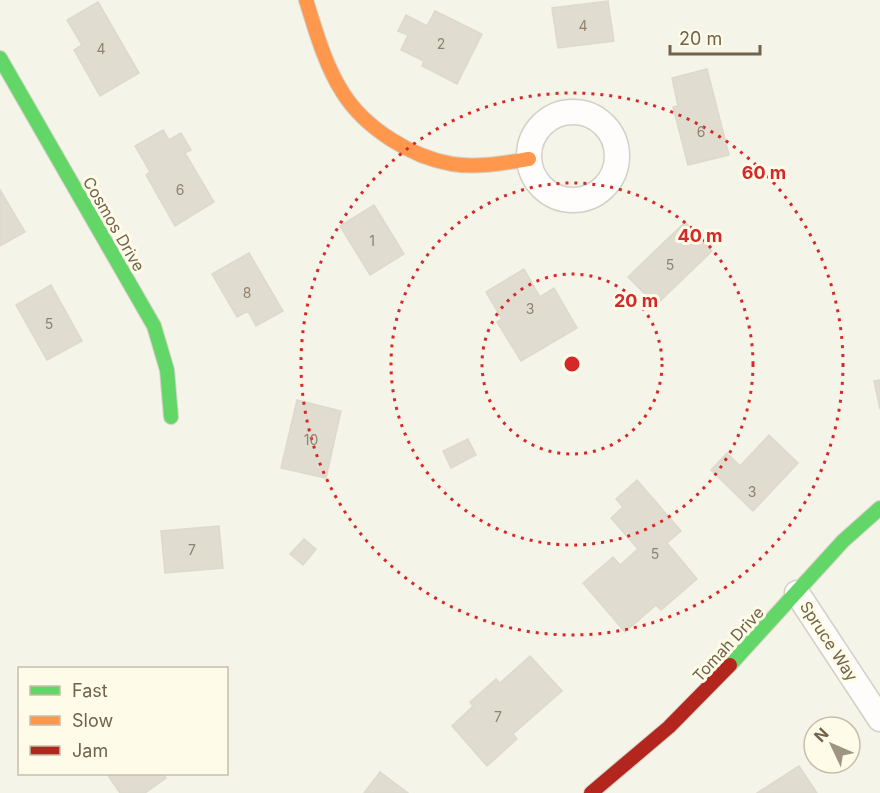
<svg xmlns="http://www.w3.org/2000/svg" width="880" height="793" font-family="Inter,sans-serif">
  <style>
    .building { fill: #e0dcd0; stroke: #ddd9cb; stroke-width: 1.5 }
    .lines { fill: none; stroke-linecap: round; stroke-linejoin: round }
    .street-casing { stroke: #d4d0c6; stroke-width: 27 }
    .fast-casing { stroke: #d5d1c7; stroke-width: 16 }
    .slow-casing { stroke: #d5d1c7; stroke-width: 16 }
    .jam-casing { stroke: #d5d1c7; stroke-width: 16 }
    .street { stroke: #fefdfc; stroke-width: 24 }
    .fast { stroke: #63d668; stroke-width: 14 }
    .slow { stroke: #ff974d; stroke-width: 14 }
    .jam { stroke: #b3261e; stroke-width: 14 }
    .ring { fill: none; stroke: #d62828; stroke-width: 3; stroke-dasharray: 3 6 }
    .labels { text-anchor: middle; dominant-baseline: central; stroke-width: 6; stroke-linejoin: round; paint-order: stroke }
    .number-label { font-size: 14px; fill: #8e836e }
    .street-label { font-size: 16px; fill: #71634b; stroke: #fefbe9 }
    .centre { fill: #d62828; stroke: #fefbe9; stroke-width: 3 }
    .ring-label { font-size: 18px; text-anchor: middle; font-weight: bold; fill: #d62828; stroke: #fefbe9; stroke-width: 6; stroke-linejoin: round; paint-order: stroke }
  </style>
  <rect width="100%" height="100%" fill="#f5f4e8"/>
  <!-- building -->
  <path class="building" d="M 608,1 L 614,41 L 558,48 L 552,8 Z
    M 98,2 L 139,73 L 100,96 L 74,50 L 82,45 L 67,20 Z
    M 435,11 L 482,34 L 457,84 L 422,66 L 424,61 L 401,50 L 408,35 L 398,31 L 406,15 L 427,26 Z
    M 707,69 L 729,155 L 688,165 L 673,107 L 678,106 L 672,78 Z
    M 163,130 L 169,140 L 181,133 L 191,150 L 185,153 L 214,202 L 175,226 L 146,175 L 150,172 L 135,146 Z
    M 0,190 L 25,232 L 0,246 Z
    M 374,205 L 404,254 L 370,275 L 340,226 Z
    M 685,222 L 712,251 L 656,305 L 628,277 Z
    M 249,253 L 283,311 L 256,326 L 248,311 L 237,317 L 212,274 Z
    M 524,269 L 540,297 L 554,288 L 577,328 L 521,361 L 497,322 L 502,319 L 486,292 Z
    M 51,285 L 82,341 L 47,360 L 16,305 Z
    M 880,380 L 880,409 L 874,381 Z
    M 297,400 L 341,411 L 326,478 L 281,468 Z
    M 769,435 L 798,463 L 753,511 L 711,470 L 727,453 L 740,466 Z
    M 468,439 L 476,455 L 451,468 L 443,451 Z
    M 637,480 L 681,531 L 667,543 L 697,579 L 661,610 L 656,605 L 625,632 L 583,583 L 613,557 L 620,565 L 638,549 L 611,518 L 623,507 L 616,499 Z
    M 219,526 L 223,568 L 165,573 L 161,531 Z
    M 304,539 L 316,549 L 303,565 L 290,554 Z
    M 530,656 L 562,691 L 513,734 L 517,739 L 487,766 L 452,726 L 473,706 L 470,702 L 496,679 L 500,683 Z
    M 799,766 L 817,793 L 757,793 Z
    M 380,772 L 408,793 L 364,793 Z
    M 107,774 L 163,774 L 166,778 L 145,793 L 120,793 Z"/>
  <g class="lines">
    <!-- street casing -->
    <g class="street-casing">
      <path id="street" d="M529 156a44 44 0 1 1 88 0a44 44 0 1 1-88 0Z
        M 797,593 L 880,719"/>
    </g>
    <!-- fast casing -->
    <g class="fast-casing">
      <path id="fast" d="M 0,58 L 154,326 L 167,370 L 171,417
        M 730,665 L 843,541 L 880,508"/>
    </g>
    <!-- slow casing -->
    <g class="slow-casing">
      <path id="slow" d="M 306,0 C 316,32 325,65 343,93 C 365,128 411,157 452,164 C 477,168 504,163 529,159"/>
    </g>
    <!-- jam casing -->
    <g class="jam-casing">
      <path id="jam" d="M 591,793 L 669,727 L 730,665"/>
    </g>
    <!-- street -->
    <use href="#street" class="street"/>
    <!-- fast -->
    <use href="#fast" class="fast"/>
    <!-- slow -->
    <use href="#slow" class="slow"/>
    <!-- jam -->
    <use href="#jam" class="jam"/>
  </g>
  <!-- distance rings -->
  <g class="ring">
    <circle cx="572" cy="364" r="90"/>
    <circle cx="572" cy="364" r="181"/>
    <circle cx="572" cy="364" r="271"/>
  </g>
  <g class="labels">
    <!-- number labels -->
    <g class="number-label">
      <text x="583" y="25">4</text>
      <text x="441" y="43">2</text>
      <text x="101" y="48">4</text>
      <text x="701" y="131">6</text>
      <text x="180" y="189">6</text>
      <text x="372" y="240">1</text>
      <text x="670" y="264">5</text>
      <text x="247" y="292">8</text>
      <text x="530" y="308">3</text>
      <text x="49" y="323">5</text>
      <text x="311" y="439">10</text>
      <text x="752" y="491">3</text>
      <text x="192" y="549">7</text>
      <text x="655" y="553">5</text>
      <text x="498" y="716">7</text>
    </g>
    <!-- street labels -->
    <g class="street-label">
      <text transform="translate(114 224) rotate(60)">Cosmos Drive</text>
      <text transform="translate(829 641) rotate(57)">Spruce Way</text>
      <text transform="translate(728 644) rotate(-47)">Tomah Drive</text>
    </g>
  </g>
  <circle cx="572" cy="364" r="9" class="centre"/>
  <g class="ring-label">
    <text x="764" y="179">60 m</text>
    <text x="700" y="242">40 m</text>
    <text x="636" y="307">20 m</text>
  </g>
  <!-- legend -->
  <rect x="18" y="667" width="210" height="108" fill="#fefbe9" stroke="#c6beaa" stroke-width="1.5"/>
  <rect x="30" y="686" width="30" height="9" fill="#63d668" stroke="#c6beaa" stroke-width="1.5"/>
  <text x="72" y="697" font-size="18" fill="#71634b">Fast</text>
  <rect x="30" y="716" width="30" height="9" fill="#ff974d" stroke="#c6beaa" stroke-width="1.5"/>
  <text x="72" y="727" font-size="18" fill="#71634b">Slow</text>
  <rect x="30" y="746" width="30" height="9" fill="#b3261e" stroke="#c6beaa" stroke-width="1.5"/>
  <text x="72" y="757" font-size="18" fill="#71634b">Jam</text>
  <!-- north arrow -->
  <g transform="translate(832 745) rotate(314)"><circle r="28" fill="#fefbe9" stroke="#c6beaa" stroke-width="1.5"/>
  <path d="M0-4.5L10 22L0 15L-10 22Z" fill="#9f9682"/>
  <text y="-9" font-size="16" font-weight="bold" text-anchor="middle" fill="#71634b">N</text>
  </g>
  <!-- scale -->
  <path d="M670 45v9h90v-9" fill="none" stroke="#71634b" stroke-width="3"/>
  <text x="679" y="45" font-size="18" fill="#71634b" stroke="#fefbe9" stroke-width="4.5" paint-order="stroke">20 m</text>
</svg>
